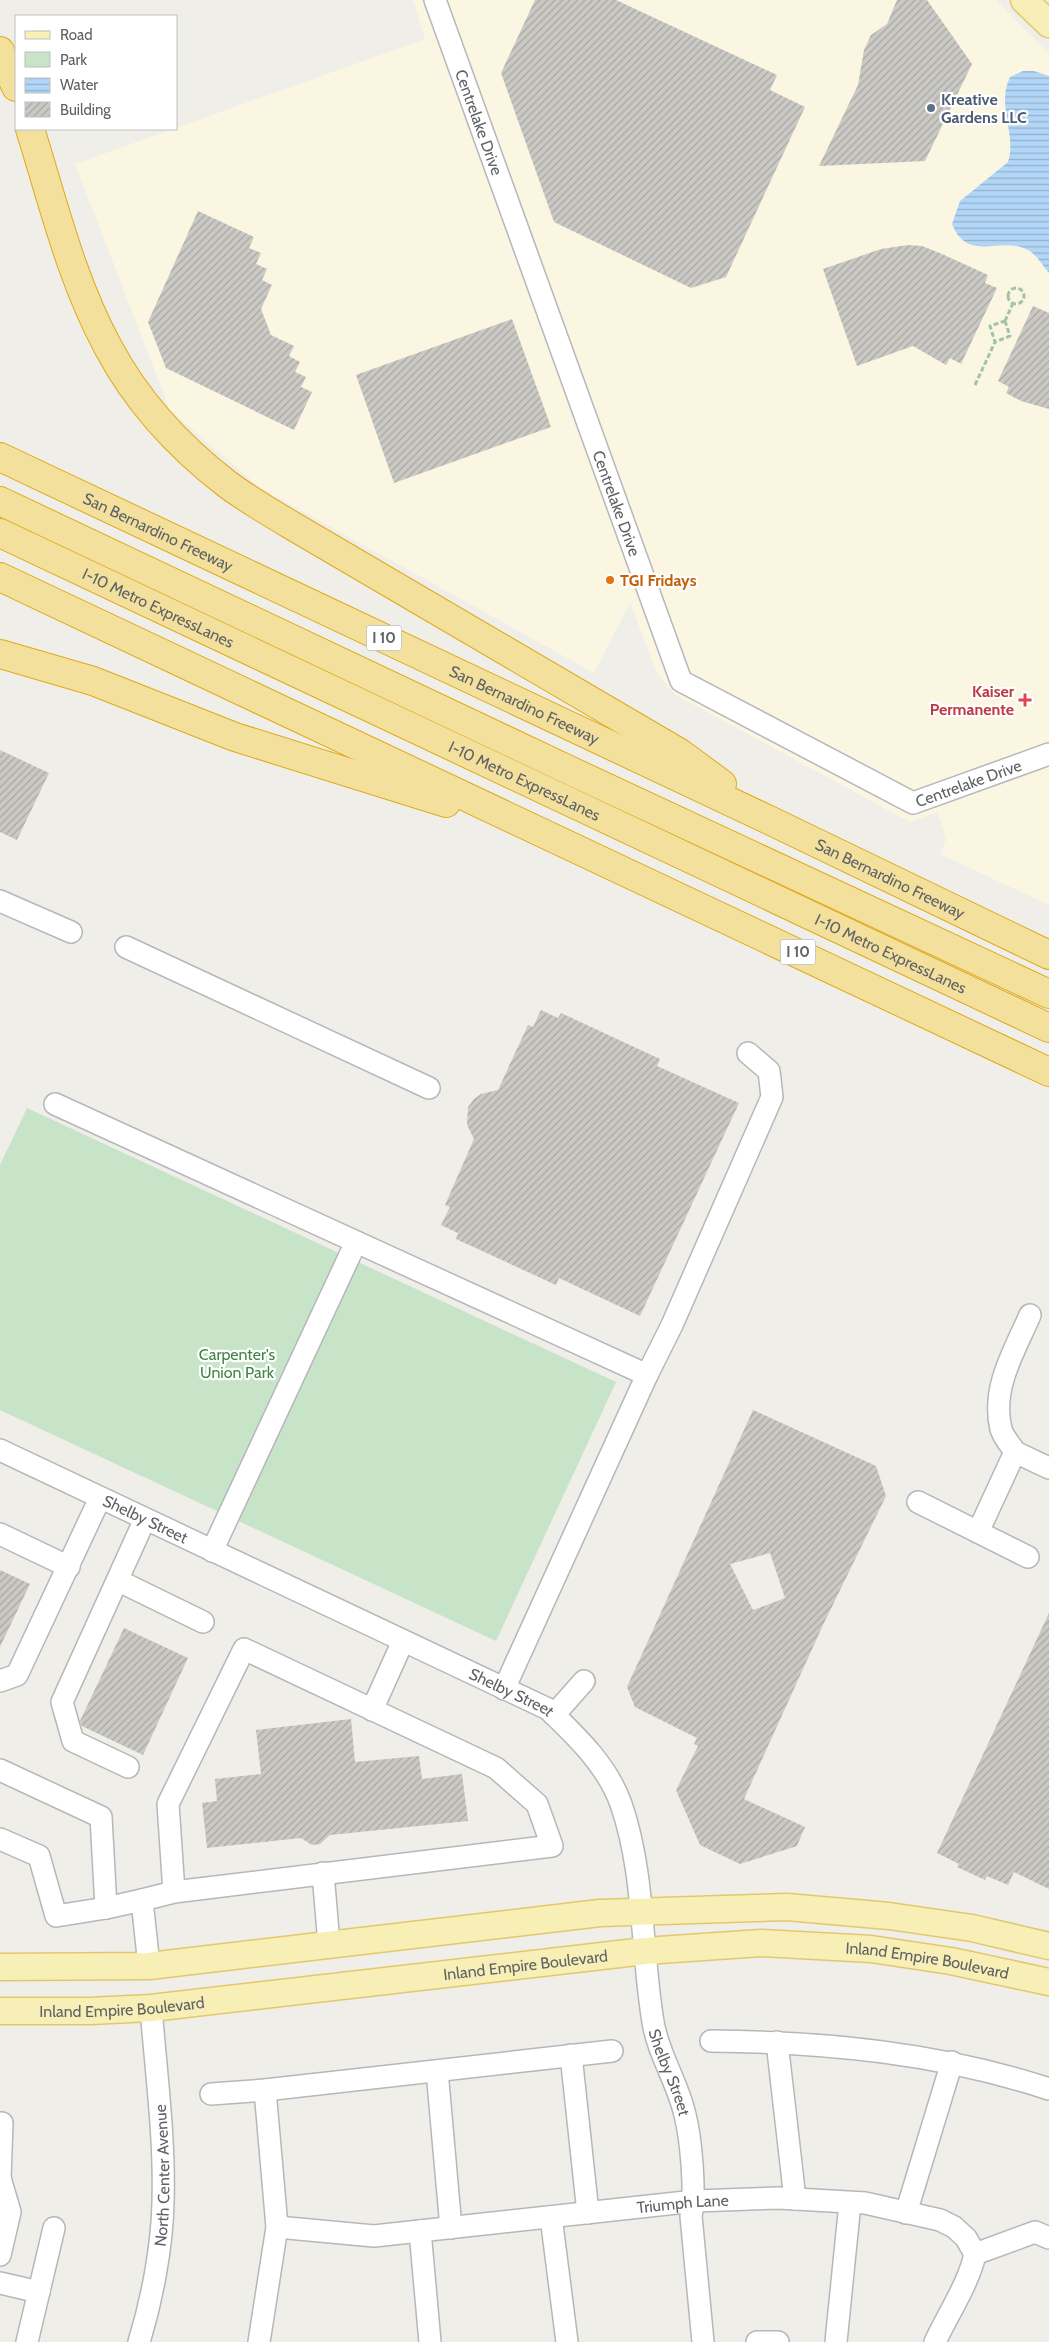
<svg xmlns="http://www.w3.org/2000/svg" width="1049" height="2342" font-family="Cabin,sans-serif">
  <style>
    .commercial { fill: #fbf6e1 }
    .park { fill: #c7e4c8 }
    .water { fill: url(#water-rules) }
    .building { fill: url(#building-hatch); fill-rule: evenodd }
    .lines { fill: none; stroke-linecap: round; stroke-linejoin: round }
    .minor-casing { stroke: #b5b7bb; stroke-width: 24 }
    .major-casing { stroke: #e4c76c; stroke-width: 29 }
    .highway-casing { stroke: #e0a918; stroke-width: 30 }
    .path { stroke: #a0c3ab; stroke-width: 3; stroke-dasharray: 5 2.5; stroke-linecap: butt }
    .minor { stroke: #fff; stroke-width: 21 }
    .major { stroke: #f7efb5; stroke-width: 26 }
    .highway { stroke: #f3e09c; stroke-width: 28 }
    .service-dot { fill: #5c6f8a; stroke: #fff; stroke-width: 2 }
    .food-dot { fill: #e8710a; stroke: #fff; stroke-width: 2 }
    .health-dot { fill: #e0444e; stroke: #fff; stroke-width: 2 }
    .labels { text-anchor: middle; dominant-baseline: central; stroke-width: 4.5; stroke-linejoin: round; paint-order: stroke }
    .shield { fill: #fff; stroke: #8f9194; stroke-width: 1 }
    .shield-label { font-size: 15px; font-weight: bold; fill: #5f6266 }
    .service-label { font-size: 16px; font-weight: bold; fill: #4e5e75; stroke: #fff; text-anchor: start }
    .street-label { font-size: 16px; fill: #5f6266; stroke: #fff }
    .food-label { font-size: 16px; font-weight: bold; fill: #c56008; stroke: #fff; text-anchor: start }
    .health-label { font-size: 16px; font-weight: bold; fill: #be3a42; stroke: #fff; text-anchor: end }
    .park-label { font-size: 16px; fill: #408546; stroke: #fff }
  </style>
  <defs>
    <pattern id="water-rules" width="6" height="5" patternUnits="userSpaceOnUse" patternTransform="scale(1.25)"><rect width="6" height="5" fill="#b1d6f7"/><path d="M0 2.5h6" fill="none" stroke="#93b1cc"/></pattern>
    <pattern id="building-hatch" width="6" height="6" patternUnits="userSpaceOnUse" patternTransform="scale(1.25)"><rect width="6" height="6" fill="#cbc9c4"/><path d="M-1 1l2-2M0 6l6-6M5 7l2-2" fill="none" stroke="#a8a7a3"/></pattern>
  </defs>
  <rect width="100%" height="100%" fill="#efeee8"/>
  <!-- commercial -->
  <path class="commercial" d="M 413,0 L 996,0 L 1049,54 L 1049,905 L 940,854 L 946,839 L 938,812 L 910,822 L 674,694 L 657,673 L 630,603 L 594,673 L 259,487 L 170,410 L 75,164 L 425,39 Z"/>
  <!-- park -->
  <path class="park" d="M 27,1108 L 616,1382 L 496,1641 L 0,1410 L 0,1165 Z"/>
  <!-- water -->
  <path class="water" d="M 1023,71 L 1034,71 L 1049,76 L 1049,273 C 1042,265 1037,255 1028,250 C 1000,235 968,264 952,224 L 960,201 L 1008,162 C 1017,134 996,106 1010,77 Z"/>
  <!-- building -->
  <path class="building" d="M 535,0 L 616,0 L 777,75 L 770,90 L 805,107 L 726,277 L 691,288 L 554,222 L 501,73 Z
    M 897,0 L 927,0 L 972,64 L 925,161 L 819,166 L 858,85 L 864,50 L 871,35 L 887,24 Z
    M 198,211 L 254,237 L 249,248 L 261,253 L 256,264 L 267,269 L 262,280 L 272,285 L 261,309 L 271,335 L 294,346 L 289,356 L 300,362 L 295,372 L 306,377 L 301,387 L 312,392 L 294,430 L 166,368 L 148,322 Z
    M 908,245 L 922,246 L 942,254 L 988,275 L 985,283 L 997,288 L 961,364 L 950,358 L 946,365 L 913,346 L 857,366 L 823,269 L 881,249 Z
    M 1033,306 L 1049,313 L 1049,409 L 1021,401 L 1006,393 L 1009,387 L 998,381 Z
    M 512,319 L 551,427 L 394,483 L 356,375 Z
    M 0,750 L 49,773 L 17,840 L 0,832 Z
    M 541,1010 L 558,1018 L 561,1013 L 660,1059 L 657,1066 L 739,1103 L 640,1316 L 559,1278 L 556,1285 L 456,1239 L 458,1233 L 441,1225 L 450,1207 L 445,1205 L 474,1139 L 467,1125 L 468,1107 L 474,1099 L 481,1094 L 498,1090 L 528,1025 L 533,1027 Z
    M 753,1410 L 876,1466 L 886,1496 L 823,1625 L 744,1799 L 805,1827 L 797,1846 L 740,1864 L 700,1845 L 676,1790 L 698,1746 L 694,1744 L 697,1738 L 635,1707 L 627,1687 ZM 770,1553 L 785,1598 L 753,1610 L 730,1564 Z
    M 0,1570 L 30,1584 L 0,1647 Z
    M 1049,1613 L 1049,1889 L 1014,1872 L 1008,1885 L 987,1876 L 985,1880 L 957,1867 L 959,1864 L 937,1853 Z
    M 124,1628 L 188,1658 L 143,1755 L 82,1726 L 80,1721 Z
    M 351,1719 L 355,1762 L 419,1756 L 422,1779 L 462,1774 L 468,1821 L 330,1835 L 320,1844 L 312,1845 L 301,1838 L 207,1848 L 202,1803 L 217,1801 L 215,1779 L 261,1774 L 256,1730 Z"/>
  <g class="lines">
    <!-- minor casing -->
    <g class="minor-casing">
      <g id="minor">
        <path id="s1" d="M 435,0 L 681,681 L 913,803 L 1049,754"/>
        <path d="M 0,901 L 71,932"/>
        <path d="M 126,947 L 429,1088"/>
        <path d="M 55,1104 L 647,1375 L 504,1689"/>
        <path d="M 647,1375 L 672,1325 L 772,1097 L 769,1071 L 748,1053"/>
        <path id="s2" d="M 0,1450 L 548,1709 C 577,1737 607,1765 621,1804 C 645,1873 641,1950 653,2022 C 658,2054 678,2083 685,2115 C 691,2138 696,2194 691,2216 L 703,2342"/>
        <path d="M 1015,1452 C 1011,1445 1003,1437 1001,1429 C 991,1388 1014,1352 1030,1315"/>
        <path d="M 1015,1452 L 1049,1468"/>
        <path d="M 918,1502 L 1028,1557"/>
        <path d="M 978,1532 L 1015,1452"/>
        <path d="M 0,1534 L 69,1567"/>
        <path d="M 212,1551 L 356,1242"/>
        <path d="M 119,1581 L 203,1622"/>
        <path d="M 0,1681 L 17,1675 L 100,1498"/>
        <path d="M 372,1710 L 403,1641"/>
        <path d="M 554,1715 L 584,1681"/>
        <path d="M 128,1767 L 73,1741 L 62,1702 L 145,1519"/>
        <path d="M 0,1770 L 101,1817 L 106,1908 L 142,1900 L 149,1966"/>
        <path d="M 0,1839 L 39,1856 L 56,1916 L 106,1908"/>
        <path d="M 323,1873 L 329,1944"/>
        <path d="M 142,1900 L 174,1892 L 552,1846 L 537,1804 L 496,1768 L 244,1649 L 168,1804 L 174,1892"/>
        <path d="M 711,2041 C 825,2042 940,2053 1049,2089"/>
        <path d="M 777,2042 L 795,2199"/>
        <path d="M 571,2055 L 588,2213"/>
        <path d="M 437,2071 L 451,2228"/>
        <path d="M 211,2094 L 265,2090 L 612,2051"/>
        <path d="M 0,2123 L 2,2123 L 0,2178"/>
        <path d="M 0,2178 L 10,2212 L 0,2255"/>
        <path d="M 906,2213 L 952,2062"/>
        <path d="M 551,2217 L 567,2342"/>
        <path id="s3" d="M 277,2227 L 374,2236 L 695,2201 L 779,2198 L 865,2203 L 940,2220 L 954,2227 L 966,2238 L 975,2254"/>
        <path d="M 420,2231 L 430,2342"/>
        <path d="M 975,2254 L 1035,2232 L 1049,2238"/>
        <path d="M 0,2283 L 39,2292"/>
        <path d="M 27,2342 L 54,2228"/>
        <path id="s4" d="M 139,2342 C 152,2300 162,2247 163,2203 C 165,2138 156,2072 151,2008"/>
        <path d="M 259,2342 L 277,2227 L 265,2090"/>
        <path d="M 757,2342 L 778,2342"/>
        <path d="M 836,2342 L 850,2203"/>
        <path d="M 935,2342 C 948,2314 969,2283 975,2254"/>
      </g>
    </g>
    <!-- major casing -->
    <g class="major-casing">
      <g id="major">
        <path d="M 1024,0 L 1049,24"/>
        <path d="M 0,1967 L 149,1966 L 600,1913 L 787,1907 L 889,1916 L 972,1928 L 1049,1946"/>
        <path id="s5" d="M 0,2011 L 90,2011 L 151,2008 L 645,1951 L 761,1943 L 871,1949 L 951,1961 L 1049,1982"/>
      </g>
    </g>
    <!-- highway casing -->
    <g class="highway-casing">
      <g id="highway">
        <path d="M 0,51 L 16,87"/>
        <path d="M 30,129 C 53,202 71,279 108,347 C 136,400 179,447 227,484 C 247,499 269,512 291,525 L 680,753 L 722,784"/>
        <path id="s6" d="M 0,457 L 769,820 L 1049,955"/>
        <path d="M 0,501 L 571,771 L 1049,994"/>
        <path id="s7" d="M 0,533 L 1049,1028"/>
        <path d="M 0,577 L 1049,1072"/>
        <path d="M 0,654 L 93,681 L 235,737 L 446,803"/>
      </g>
    </g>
    <!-- path -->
    <path class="path" d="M1008 296a8 8 0 1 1 16 0a8 8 0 1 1-16 0Z
      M 1005,321 L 1010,336 L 995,342 L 990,326 Z
      M 1005,321 L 1013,303
      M 975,385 L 995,342"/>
    <!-- minor -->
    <use href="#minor" class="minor"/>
    <!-- major -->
    <use href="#major" class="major"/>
    <!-- highway -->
    <use href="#highway" class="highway"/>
  </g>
  <!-- markers -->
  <circle class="service-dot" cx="931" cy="108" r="5"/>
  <circle class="food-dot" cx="610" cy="580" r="5"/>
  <path class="health-dot" d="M1022.5 692.5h5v5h5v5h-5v5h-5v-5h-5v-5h5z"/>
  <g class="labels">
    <!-- shield labels -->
    <g class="shield">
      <rect x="366.5" y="625.5" width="35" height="25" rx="4"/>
      <rect x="780.5" y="939.5" width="35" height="25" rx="4"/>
    </g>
    <g class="shield-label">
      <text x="384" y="638">I 10</text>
      <text x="798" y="952">I 10</text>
    </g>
    <!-- service labels -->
    <g class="service-label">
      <text x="941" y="99">Kreative<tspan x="941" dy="18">Gardens LLC</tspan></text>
    </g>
    <!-- street labels -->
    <g class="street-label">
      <text stroke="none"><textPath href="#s1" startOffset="130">Centrelake Drive</textPath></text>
      <text stroke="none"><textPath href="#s1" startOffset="535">Centrelake Drive</textPath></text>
      <text stroke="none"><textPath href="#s6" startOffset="175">San Bernardino Freeway</textPath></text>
      <text stroke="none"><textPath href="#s7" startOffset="175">I-10 Metro ExpressLanes</textPath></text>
      <text stroke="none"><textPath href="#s6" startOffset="580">San Bernardino Freeway</textPath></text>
      <text stroke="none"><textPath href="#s7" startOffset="580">I-10 Metro ExpressLanes</textPath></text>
      <text stroke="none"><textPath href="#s1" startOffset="1045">Centrelake Drive</textPath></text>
      <text stroke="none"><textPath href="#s6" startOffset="985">San Bernardino Freeway</textPath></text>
      <text stroke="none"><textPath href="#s7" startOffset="985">I-10 Metro ExpressLanes</textPath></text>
      <text stroke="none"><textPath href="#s2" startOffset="161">Shelby Street</textPath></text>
      <text stroke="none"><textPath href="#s2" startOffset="566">Shelby Street</textPath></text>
      <text stroke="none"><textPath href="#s5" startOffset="932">Inland Empire Boulevard</textPath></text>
      <text stroke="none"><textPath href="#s5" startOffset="528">Inland Empire Boulevard</textPath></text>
      <text stroke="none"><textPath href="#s5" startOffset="122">Inland Empire Boulevard</textPath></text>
      <text stroke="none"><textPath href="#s2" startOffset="1001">Shelby Street</textPath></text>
      <text stroke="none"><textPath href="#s4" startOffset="169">North Center Avenue</textPath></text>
      <text stroke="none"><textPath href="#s3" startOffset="408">Triumph Lane</textPath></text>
    </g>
    <!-- food labels -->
    <g class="food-label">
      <text x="620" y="580">TGI Fridays</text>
    </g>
    <!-- health labels -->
    <g class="health-label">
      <text x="1014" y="691">Kaiser<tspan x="1014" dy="18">Permanente</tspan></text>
    </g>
    <!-- park labels -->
    <g class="park-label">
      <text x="237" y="1354">Carpenter's<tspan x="237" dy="18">Union Park</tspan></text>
    </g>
  </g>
  <!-- legend -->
  <rect x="15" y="15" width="162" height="115" fill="#ffffff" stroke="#bfc0c2"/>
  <rect x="25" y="31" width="25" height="8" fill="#f7efb5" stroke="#bfc0c2"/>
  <text x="60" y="40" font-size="15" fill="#5f6266">Road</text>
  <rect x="25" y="52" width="25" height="15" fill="#c7e4c8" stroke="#bfc0c2"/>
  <text x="60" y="65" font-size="15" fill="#5f6266">Park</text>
  <rect x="25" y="78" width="25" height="15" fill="url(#water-rules)" stroke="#bfc0c2"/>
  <text x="60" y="90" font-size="15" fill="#5f6266">Water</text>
  <rect x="25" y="102" width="25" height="15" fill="url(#building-hatch)" stroke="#bfc0c2"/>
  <text x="60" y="115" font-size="15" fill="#5f6266">Building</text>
</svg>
